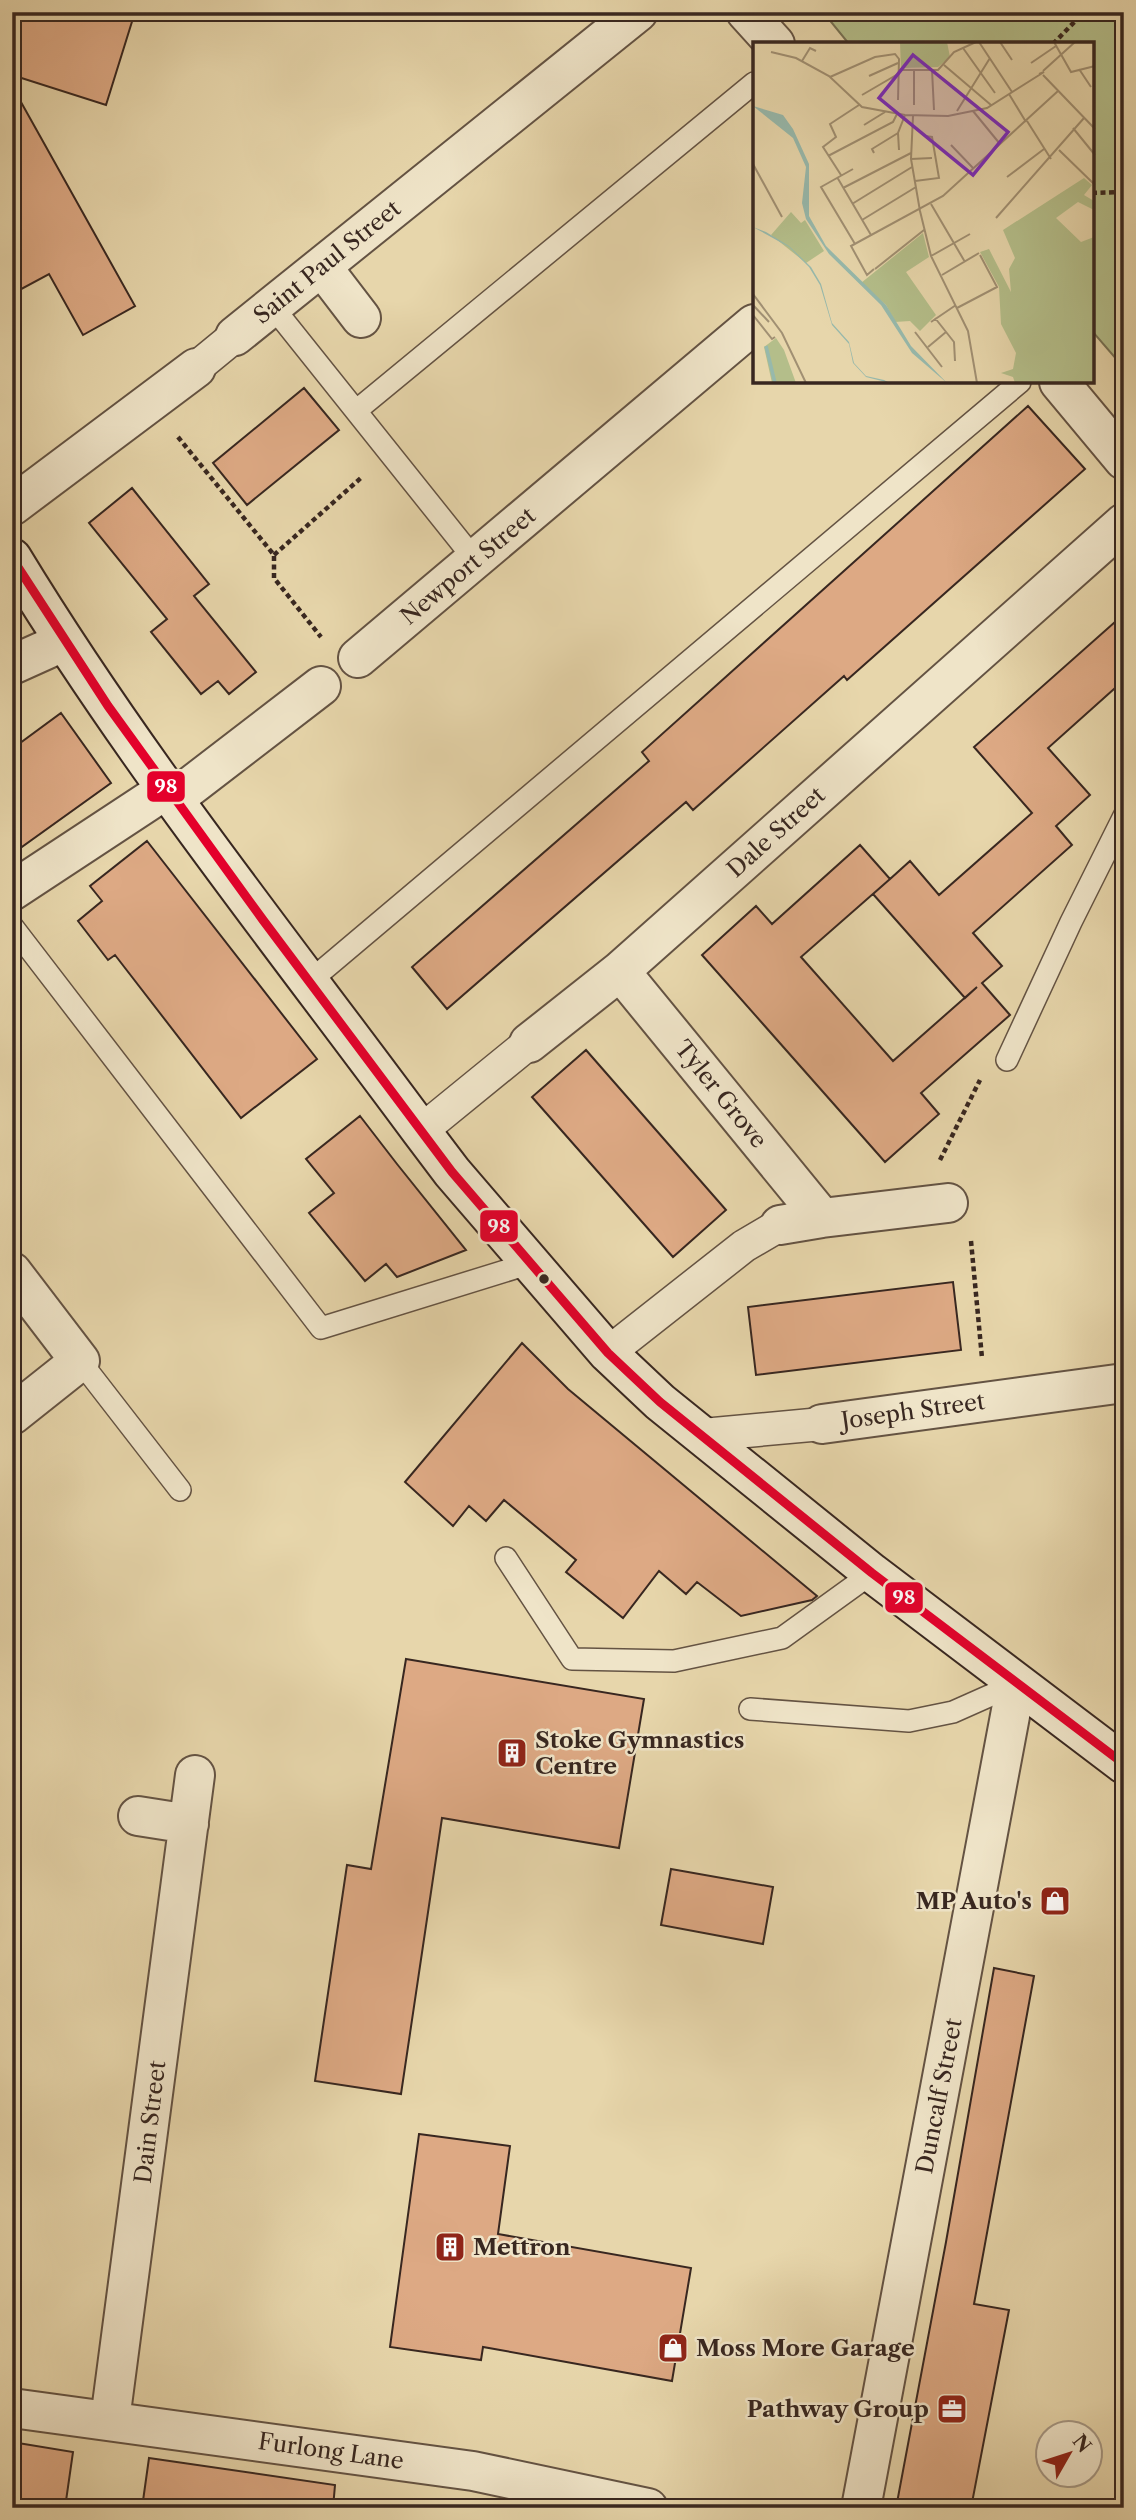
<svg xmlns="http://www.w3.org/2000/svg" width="1136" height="2520" font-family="'Libre Caslon Text',serif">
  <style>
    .green { fill: #b4be8a; stroke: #767255; stroke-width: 2 }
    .building { fill: #dda984; stroke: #382720; stroke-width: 2; fill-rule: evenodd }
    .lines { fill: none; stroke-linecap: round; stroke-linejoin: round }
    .service-casing { stroke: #645343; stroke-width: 24 }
    .pedestrian-casing { stroke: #645343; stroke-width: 35 }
    .minor-casing { stroke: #645343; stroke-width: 42 }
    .tertiary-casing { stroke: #645343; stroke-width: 42 }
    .secondary-casing { stroke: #382720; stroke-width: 42 }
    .path { stroke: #382720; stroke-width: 4.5; stroke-dasharray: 5 3.5; stroke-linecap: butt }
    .service { stroke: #efe4c8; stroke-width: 21 }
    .pedestrian { stroke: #efe4c8; stroke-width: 32 }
    .minor { stroke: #efe4c8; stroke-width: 38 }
    .tertiary { stroke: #efe4c8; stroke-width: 38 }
    .secondary { stroke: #efe4c8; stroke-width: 38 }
    .bus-1-casing { stroke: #efe4c8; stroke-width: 14 }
    .bus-1 { stroke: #e4002b; stroke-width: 9 }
    .bus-dot { fill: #382720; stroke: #efe4c8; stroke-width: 2.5 }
    .labels { text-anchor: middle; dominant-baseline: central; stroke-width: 5; stroke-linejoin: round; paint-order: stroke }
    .street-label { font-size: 23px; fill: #382720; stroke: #efe4c8 }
    .poi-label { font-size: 23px; font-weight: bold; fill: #382720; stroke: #efe4c8; text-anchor: start }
    .inset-river { fill: none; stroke: #97b9ac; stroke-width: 3.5 }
    .inset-road { fill: none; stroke: #a19073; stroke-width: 2 }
    .view { fill: #7b2cbf; fill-opacity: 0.15; stroke: #7b2cbf; stroke-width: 3.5 }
    .inset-edge { fill: none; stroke: #382720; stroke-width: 3.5 }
    .line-badge { stroke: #efe4c8; stroke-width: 2.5 }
    .badge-label { font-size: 19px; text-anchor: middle; font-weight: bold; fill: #fff }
  </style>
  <rect width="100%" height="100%" fill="#e7d6ab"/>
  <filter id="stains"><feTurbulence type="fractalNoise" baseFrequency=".00286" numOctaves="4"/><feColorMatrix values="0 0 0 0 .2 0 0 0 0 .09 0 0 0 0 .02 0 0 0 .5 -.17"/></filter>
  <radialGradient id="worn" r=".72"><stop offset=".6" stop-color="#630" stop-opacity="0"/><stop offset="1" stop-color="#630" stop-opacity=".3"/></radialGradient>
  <!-- green -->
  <path class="green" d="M 823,12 L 1124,12 L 1124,368 L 1092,331 L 1092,44 L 849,44 Z"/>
  <!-- building -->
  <path class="building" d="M 12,12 L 135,12 L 106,105 L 12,75 Z
    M 12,86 L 135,306 L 83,335 L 49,274 L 12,294 Z
    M 304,388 L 339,430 L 247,505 L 213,463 Z
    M 1028,406 L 1085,469 L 847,680 L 844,676 L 693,810 L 686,802 L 447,1009 L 412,967 L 649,761 L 642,752 Z
    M 132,488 L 209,584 L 194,596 L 256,672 L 229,694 L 218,681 L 201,694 L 151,632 L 167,619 L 89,523 Z
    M 1124,614 L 1124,680 L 1048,748 L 1090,795 L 1056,826 L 1072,845 L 973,933 L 1002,966 L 982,983 L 1010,1015 L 921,1093 L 939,1114 L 885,1162 L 702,955 L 756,906 L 772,924 L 860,845 L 890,879 L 910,861 L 939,895 L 1032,813 L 974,747 ZM 890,879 L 873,894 L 965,998 L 977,987 L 893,1061 L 801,957 Z
    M 61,713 L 111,783 L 12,854 L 12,749 Z
    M 147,841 L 317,1059 L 241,1118 L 115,955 L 108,960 L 78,921 L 102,901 L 90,886 Z
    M 586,1050 L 726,1210 L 673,1257 L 532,1097 Z
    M 360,1116 L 397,1164 L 466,1250 L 397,1277 L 386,1264 L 365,1281 L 309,1213 L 334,1193 L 306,1159 Z
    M 953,1282 L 961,1350 L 756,1375 L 748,1307 Z
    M 522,1343 L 568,1389 L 817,1596 L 812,1600 L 741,1616 L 697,1582 L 686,1594 L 659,1571 L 623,1618 L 566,1572 L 576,1560 L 504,1500 L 486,1521 L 469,1506 L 453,1526 L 405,1482 Z
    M 406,1659 L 644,1699 L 619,1848 L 442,1818 L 401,2094 L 315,2081 L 347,1865 L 371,1869 Z
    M 671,1869 L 773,1887 L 763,1944 L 661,1925 Z
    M 994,1968 L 1034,1976 L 974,2304 L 1009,2310 L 971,2508 L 896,2508 L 946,2242 Z
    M 419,2134 L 510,2146 L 498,2234 L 691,2268 L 672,2381 L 483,2347 L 481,2360 L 390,2347 Z
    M 12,2442 L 73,2452 L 65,2508 L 12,2508 Z
    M 149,2458 L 335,2485 L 333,2508 L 142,2508 Z"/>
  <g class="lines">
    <!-- service casing -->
    <g class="service-casing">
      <path id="service" d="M 272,306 L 475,560
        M 357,410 L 754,83
        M 12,926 L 321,1328 L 531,1263
        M 310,981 L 1020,382
        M 1007,1060 L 1071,922 L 1124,816
        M 80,1361 L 180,1490
        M 506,1558 L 572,1659 L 674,1661 L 782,1638 L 872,1573
        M 750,1709 L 909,1721 L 953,1712 L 1016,1684"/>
    </g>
    <!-- pedestrian casing -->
    <g class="pedestrian-casing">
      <path id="pedestrian" d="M 196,368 L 235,336
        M 421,1131 L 529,1043
        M 608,1353 L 744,1246 L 780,1225
        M 703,1435 L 822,1424"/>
    </g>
    <!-- minor casing -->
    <g class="minor-casing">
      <path id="minor" d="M 746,12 L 775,44
        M 322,267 L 361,318
        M 235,336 L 638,12
        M 1059,382 L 1124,460
        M 12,506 L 196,368
        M 358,658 L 754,324
        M 12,665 L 63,642
        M 174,799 L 321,686
        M 620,971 L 822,1218
        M 529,1043 L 620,971 L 1124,523
        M 780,1225 L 822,1218 L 948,1203
        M 12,1272 L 80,1361 L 12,1415
        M 822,1424 L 1124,1383
        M 138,1816 L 189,1824
        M 12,2408 L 473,2471 L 648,2508
        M 110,2420 L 195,1775
        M 861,2508 L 1016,1684"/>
    </g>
    <!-- tertiary casing -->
    <g class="tertiary-casing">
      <path id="tertiary" d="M 12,891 L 167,789"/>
    </g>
    <!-- secondary casing -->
    <g class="secondary-casing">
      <path id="secondary" d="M 12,558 C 134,759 282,943 421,1131 L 452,1172 L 608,1353 L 660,1402 L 872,1573 L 1124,1764"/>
    </g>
    <!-- path -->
    <path class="path" d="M 1053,44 L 1084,12
      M 1092,193 L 1124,192
      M 178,437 L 274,555 L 274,578 L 321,637
      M 274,555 L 362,477
      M 940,1160 L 980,1080
      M 971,1241 L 982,1358"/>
    <!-- service -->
    <use href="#service" class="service"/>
    <!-- pedestrian -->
    <use href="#pedestrian" class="pedestrian"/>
    <!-- minor -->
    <use href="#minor" class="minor"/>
    <!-- tertiary -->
    <use href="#tertiary" class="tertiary"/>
    <!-- secondary -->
    <use href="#secondary" class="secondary"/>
    <!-- bus-1 casing -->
    <g class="bus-1-casing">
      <path id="bus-1" d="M 12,558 L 108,706 L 263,920 L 452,1172 L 608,1353 L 660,1402 L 872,1573 L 1124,1764"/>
    </g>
    <!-- bus-1 -->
    <use href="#bus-1" class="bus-1"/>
  </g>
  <!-- icons -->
  <defs>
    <g id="building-square" transform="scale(1.575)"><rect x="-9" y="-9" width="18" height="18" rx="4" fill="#8f2418" stroke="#efe4c8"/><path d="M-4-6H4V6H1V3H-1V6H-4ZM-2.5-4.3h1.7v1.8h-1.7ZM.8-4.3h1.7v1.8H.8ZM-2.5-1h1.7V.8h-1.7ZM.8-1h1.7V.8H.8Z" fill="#fff"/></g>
    <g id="shop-square" transform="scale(1.575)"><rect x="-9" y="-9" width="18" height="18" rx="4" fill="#8f2418" stroke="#efe4c8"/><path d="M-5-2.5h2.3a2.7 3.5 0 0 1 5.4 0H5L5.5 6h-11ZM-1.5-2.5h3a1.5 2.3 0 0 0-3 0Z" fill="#fff"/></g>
    <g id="office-square" transform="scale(1.575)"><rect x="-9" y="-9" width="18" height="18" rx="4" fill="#8f2418" stroke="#efe4c8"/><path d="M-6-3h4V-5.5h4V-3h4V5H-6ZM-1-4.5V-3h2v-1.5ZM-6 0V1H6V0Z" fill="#fff"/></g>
  </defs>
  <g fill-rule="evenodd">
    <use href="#building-square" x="512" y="1753"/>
    <use href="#shop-square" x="1055" y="1901"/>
    <use href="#building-square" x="450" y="2247"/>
    <use href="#shop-square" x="673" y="2348"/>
    <use href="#office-square" x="952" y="2409"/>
  </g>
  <!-- markers -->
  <circle class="bus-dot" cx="544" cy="1279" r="6"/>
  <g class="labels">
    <!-- street labels -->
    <g class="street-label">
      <text transform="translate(327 262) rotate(-39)">Saint Paul Street</text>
      <text transform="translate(468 566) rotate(-40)">Newport Street</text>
      <text transform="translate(776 832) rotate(-42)">Dale Street</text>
      <text transform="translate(721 1094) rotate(51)">Tyler Grove</text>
      <text transform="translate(913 1411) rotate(-8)">Joseph Street</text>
      <text transform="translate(939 2096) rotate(-79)">Duncalf Street</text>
      <text transform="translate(150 2122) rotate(-83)">Dain Street</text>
      <text transform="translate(331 2451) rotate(8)">Furlong Lane</text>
    </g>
    <!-- poi labels -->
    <g class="poi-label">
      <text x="535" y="1740">Stoke Gymnastics<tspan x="535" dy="26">Centre</tspan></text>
      <text x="1032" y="1901" text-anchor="end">MP Auto's</text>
      <text x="473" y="2247">Mettron</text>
      <text x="696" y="2348">Moss More Garage</text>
      <text x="929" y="2409" text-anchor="end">Pathway Group</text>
    </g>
  </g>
  <!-- overview -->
  <g transform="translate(753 42)">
    <rect width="341" height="341" fill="#e7d6ab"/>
    <path d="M 147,0 L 194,0 L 197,15 L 185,25 L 148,26 ZM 331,136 L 339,143 L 331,153 L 341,159 L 341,168 L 325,160 L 303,176 L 328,200 L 341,195 L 341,341 L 262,341 L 260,335 L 248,331 L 260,327 L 263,311 L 248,282 L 246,245 L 227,210 L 236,207 L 258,250 L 256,227 L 262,216 L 250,188 ZM 38,170 L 48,181 L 52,178 L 71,209 L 53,221 L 18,193 ZM 170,191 L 176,215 L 153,230 L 183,273 L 167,289 L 157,279 L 142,280 L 133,263 L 108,241 ZM 23,296 L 31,308 L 43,341 L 19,341 L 11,305 Z" fill="#b4be8a"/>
    <path d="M 0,64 L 30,73 L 40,87 L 56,122 L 56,174 L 73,204 L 133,263 L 158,304 L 194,341 L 159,311 L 128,263 L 76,212 L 53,177 L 49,161 L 53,125 L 40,96 ZM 0,185 L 13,190 L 36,204 L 58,225 L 68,242 L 79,281 L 96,300 L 101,321 L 113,334 L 131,338 L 137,341 L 113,335 L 100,321 L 96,302 L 79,283 L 67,243 L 56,225 L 36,205 Z" fill="#97b9ac"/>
    <path class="inset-river" d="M 13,304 L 22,341"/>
    <path class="inset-road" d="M 226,0 L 259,50M 247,0 L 259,18M 301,0 L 318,30 L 342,24M 210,6 L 242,51M 18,10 L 43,16 L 76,34 L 109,65 L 152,73 L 195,74 L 234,66 L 291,30 L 286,32M 49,19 L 57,6 L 63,9M 278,21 L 303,4M 191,23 L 238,63M 326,27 L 338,45M 146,28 L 185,28 L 201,10 L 223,0M 161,28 L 161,63M 179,28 L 181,68M 290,29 L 322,0M 290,33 L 342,87M 116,34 L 145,21M 77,35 L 122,15 L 142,12 L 146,17 L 145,58M 256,52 L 273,80M 109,53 L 145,32M 204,69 L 237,16M 220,69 L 247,102M 160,74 L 158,117 L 167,169M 274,79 L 298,117M 111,83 L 132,70M 320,86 L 342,113M 198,103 L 220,126M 146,108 L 145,91 L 152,73M 306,108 L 342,143M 121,111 L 119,107 L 145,91M 75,114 L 140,80 L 144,72M 158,117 L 179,116M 0,122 L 29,175M 100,127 L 68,145 L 102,202M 88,133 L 70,105 L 83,95 L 77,82 L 106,63M 84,135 L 118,193M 254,135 L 291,107M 162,139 L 186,136 L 179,95 L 172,94M 90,146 L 158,111M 99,162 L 159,125M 178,162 L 212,220M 167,169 L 178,214 L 215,289 L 224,341M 243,176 L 331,76M 109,178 L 163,145M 178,214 L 217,192M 121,227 L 114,233 L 98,204 L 190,154 L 305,49M 122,227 L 171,188M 189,233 L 226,211M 0,252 L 29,291 L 53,341M 0,263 L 16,280M 204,266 L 244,245 L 227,213M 0,273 L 19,297 L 22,295M 182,276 L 201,300 L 202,319M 178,280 L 203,263M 162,290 L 189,325M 175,305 L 193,290"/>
    <path class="view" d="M 160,13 L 255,90 L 220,133 L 126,56 Z"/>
    <rect width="341" height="341" class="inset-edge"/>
  </g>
  <g class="line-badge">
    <rect x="146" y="770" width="40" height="33" rx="7" fill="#e4002b"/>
    <rect x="479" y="1209" width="40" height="34" rx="7" fill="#e4002b"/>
    <rect x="884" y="1581" width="40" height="33" rx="7" fill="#e4002b"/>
  </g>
  <g class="badge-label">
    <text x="166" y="793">98</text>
    <text x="499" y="1233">98</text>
    <text x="904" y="1604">98</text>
  </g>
  <!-- margin -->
  <rect width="1136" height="2520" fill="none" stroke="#e7d6ab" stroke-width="42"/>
  <rect x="14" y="14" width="1108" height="2492" fill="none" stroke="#382720" stroke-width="3.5"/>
  <rect x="21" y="21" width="1094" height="2478" fill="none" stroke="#382720" stroke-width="2"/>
  <!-- north arrow -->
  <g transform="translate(1069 2454) rotate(51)"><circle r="33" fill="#efe4c8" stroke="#a69885" stroke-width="2"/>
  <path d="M0-5L12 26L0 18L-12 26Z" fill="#8f2418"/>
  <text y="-10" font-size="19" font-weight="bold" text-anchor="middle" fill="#382720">N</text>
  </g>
  <rect width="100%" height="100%" filter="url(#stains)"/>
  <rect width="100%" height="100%" fill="url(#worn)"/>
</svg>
